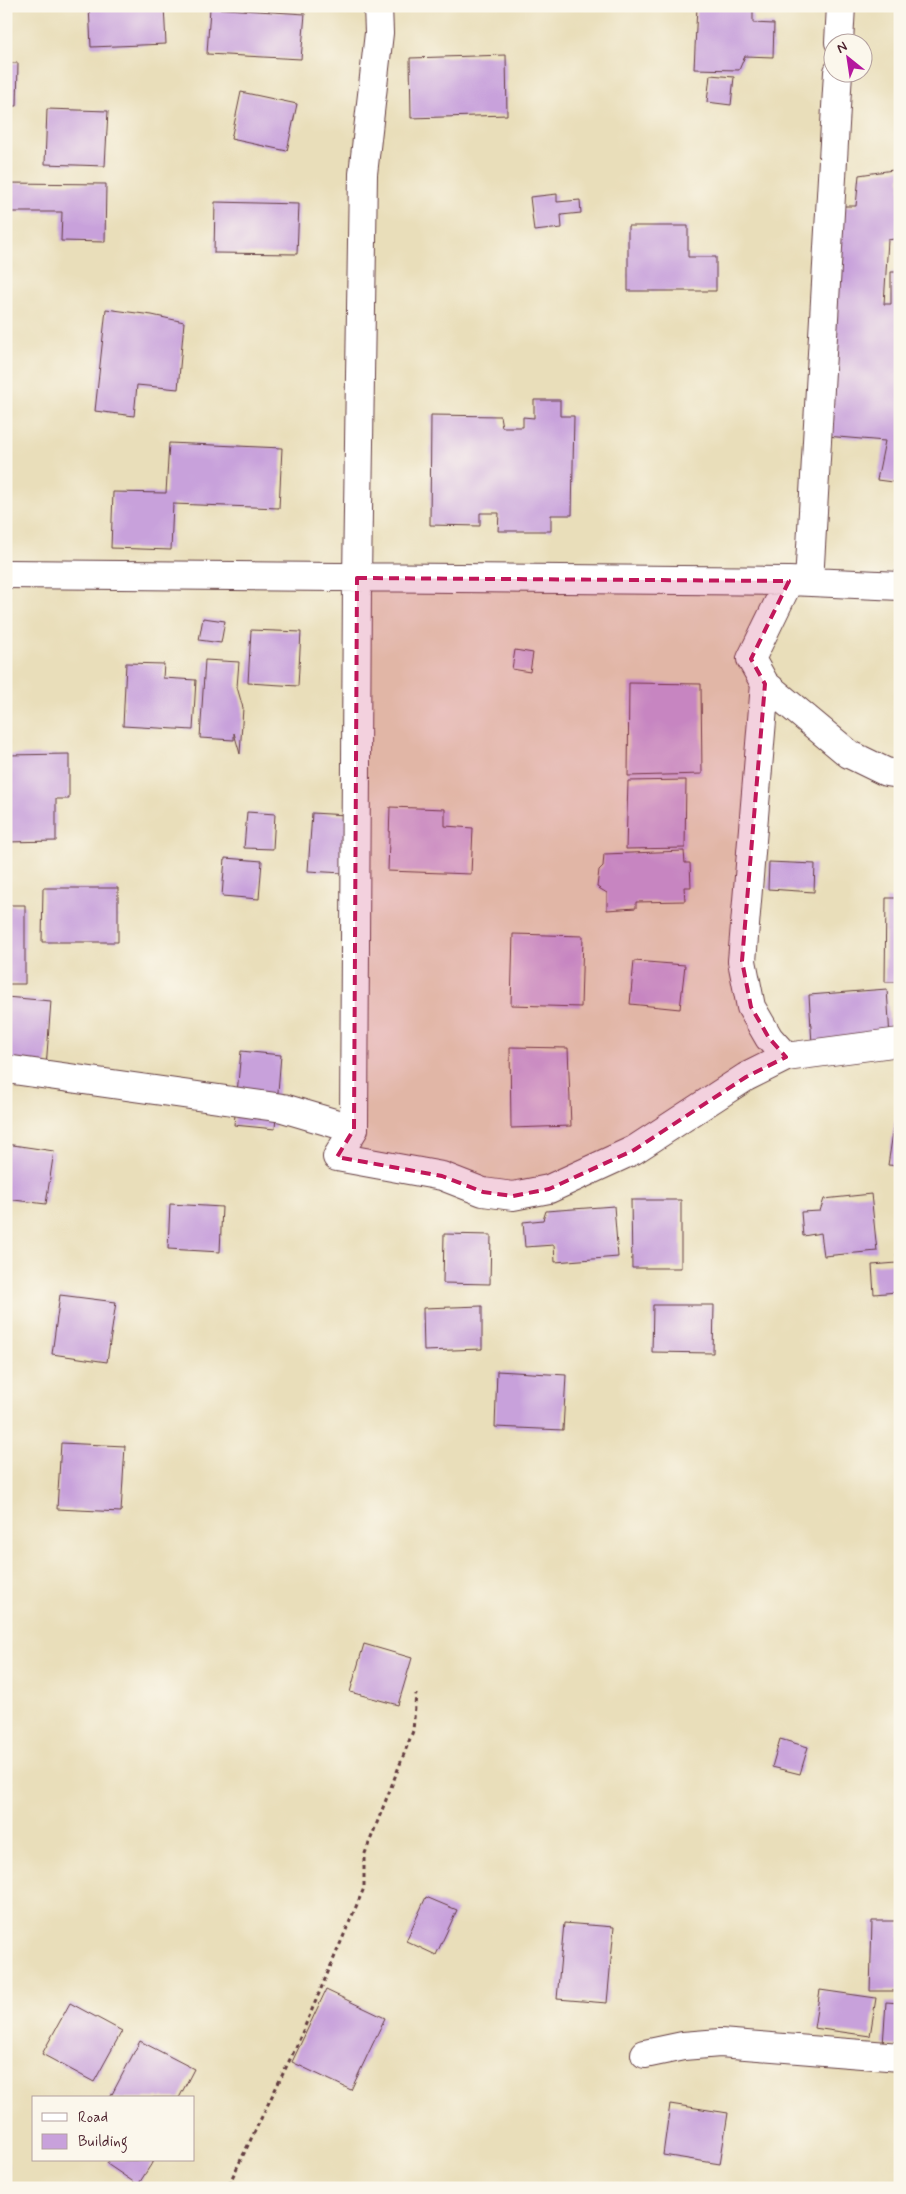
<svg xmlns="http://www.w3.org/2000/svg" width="906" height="2194" font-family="Mynerve,sans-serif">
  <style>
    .building { fill: #c8a1db }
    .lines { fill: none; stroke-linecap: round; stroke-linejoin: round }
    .minor-casing { stroke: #623c40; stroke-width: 30 }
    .path { stroke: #623c40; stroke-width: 3; stroke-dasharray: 4 4; stroke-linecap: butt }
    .minor { stroke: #fff; stroke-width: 28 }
    .marked { fill: #c2185b; fill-opacity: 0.2; stroke: #c2185b; stroke-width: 4; stroke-dasharray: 10 6; stroke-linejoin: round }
  </style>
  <rect width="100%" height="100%" fill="#fbf7ec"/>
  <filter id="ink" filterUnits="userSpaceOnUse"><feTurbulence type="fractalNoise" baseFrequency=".02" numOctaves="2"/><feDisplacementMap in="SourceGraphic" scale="10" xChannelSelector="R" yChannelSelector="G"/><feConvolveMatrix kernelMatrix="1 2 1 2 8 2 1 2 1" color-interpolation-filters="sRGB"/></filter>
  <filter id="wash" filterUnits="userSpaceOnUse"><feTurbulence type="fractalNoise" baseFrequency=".0096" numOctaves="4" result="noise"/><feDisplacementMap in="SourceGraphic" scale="20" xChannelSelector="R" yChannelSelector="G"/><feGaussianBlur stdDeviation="1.12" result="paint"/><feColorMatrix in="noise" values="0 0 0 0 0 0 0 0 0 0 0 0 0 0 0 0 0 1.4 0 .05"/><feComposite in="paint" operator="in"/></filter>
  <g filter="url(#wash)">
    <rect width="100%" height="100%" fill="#e9deba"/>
    <g id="blocks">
      <!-- building -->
      <path class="building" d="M 89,6 L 164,6 L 166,44 L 91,47 Z
        M 697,6 L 753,7 L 753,23 L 774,24 L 773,57 L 745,56 L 739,70 L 694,69 Z
        M 210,8 L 305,14 L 301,59 L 207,54 Z
        M 506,55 L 507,115 L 411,118 L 410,58 Z
        M 6,63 L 18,63 L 17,106 L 6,106 Z
        M 710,75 L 734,77 L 731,105 L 707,102 Z
        M 241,92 L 297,104 L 287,151 L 231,139 Z
        M 47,109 L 108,111 L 105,166 L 45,164 Z
        M 900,169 L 900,238 L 888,240 L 884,304 L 891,304 L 891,272 L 900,272 L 900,483 L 877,480 L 885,441 L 826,436 L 841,206 L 856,206 L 859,175 Z
        M 6,183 L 106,184 L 105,242 L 61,241 L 62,212 L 6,212 Z
        M 557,194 L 557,202 L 580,200 L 581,213 L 561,215 L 562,228 L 534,231 L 530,197 Z
        M 215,202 L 299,204 L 297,254 L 214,253 Z
        M 628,226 L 688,226 L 688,257 L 716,257 L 716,291 L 628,291 Z
        M 106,309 L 152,315 L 184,322 L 178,389 L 137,385 L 134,416 L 95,411 Z
        M 534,400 L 560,400 L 560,416 L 574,416 L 572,515 L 551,515 L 551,531 L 498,531 L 499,513 L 480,513 L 480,526 L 430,525 L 431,415 L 500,416 L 502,427 L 523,427 L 523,417 L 534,418 Z
        M 169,443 L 282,448 L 279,508 L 173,504 L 171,550 L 111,548 L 113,492 L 166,493 Z
        M 203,618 L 225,621 L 221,643 L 199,640 Z
        M 251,630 L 301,632 L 298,686 L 248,683 Z
        M 515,650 L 533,653 L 530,672 L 512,669 Z
        M 205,660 L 239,662 L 237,687 L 243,708 L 240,754 L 234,733 L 234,740 L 200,738 Z
        M 126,663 L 164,664 L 163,678 L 196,680 L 193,730 L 123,726 Z
        M 629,683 L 701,684 L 702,774 L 628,776 Z
        M 69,754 L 69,799 L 56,799 L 56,841 L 6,842 L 6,755 Z
        M 686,780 L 685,848 L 626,849 L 628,781 Z
        M 390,807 L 445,809 L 445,826 L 473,828 L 471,874 L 388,871 Z
        M 247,812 L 275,814 L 273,849 L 244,848 Z
        M 312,813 L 364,816 L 361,874 L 308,871 Z
        M 684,851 L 685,863 L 690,863 L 691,887 L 684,887 L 685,901 L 636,902 L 636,908 L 607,910 L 607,893 L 597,887 L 599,870 L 603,866 L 604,854 Z
        M 225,858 L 262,861 L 259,899 L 222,896 Z
        M 769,862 L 815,864 L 814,892 L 768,889 Z
        M 43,888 L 118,888 L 118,942 L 42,942 Z
        M 886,898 L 900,898 L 900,982 L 885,982 Z
        M 6,905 L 25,905 L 25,984 L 6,984 Z
        M 513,934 L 583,936 L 581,1007 L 511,1005 Z
        M 634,961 L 685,965 L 680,1009 L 630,1004 Z
        M 887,989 L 890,1038 L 812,1044 L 809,995 Z
        M 6,997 L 51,1001 L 45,1081 L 6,1078 Z
        M 510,1047 L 568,1048 L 571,1126 L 511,1128 Z
        M 241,1051 L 281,1055 L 275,1129 L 234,1125 Z
        M 895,1120 L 900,1120 L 900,1166 L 888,1165 Z
        M 6,1144 L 54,1151 L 46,1204 L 6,1199 Z
        M 871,1194 L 877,1251 L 824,1256 L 821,1233 L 803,1236 L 801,1212 L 820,1211 L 824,1199 Z
        M 631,1200 L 681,1200 L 681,1268 L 632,1268 Z
        M 170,1204 L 222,1207 L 220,1252 L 168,1249 Z
        M 614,1206 L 618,1257 L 555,1262 L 554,1245 L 525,1247 L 523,1222 L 543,1220 L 546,1211 Z
        M 444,1234 L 491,1235 L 490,1284 L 443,1283 Z
        M 896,1254 L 900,1254 L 900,1314 L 897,1292 L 874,1294 L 872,1265 L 897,1263 Z
        M 60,1295 L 116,1302 L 107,1362 L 52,1354 Z
        M 653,1305 L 714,1305 L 713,1353 L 652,1352 Z
        M 482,1306 L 482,1349 L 424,1351 L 423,1308 Z
        M 497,1371 L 566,1375 L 563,1430 L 495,1427 Z
        M 61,1443 L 125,1446 L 121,1512 L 57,1509 Z
        M 364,1644 L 412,1658 L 398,1705 L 350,1692 Z
        M 780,1739 L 808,1747 L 800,1774 L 772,1767 Z
        M 426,1897 L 457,1910 L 436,1955 L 406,1941 Z
        M 872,1921 L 900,1921 L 900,1991 L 870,1991 Z
        M 564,1923 L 614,1927 L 607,2003 L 557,1999 Z
        M 326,1990 L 385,2018 L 351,2090 L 292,2062 Z
        M 820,1990 L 876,1998 L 870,2036 L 814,2028 Z
        M 886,2002 L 900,2003 L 900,2046 L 883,2045 Z
        M 70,2003 L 122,2031 L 94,2082 L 42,2054 Z
        M 140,2041 L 194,2069 L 179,2098 L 110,2098 Z
        M 670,2104 L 728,2113 L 720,2164 L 663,2155 Z
        M 109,2160 L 154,2160 L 138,2185 L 107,2164 Z
        M 6,2162 L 8,2162 L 10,2188 L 6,2188 Z"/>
    </g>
  </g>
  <g filter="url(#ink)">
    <use href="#blocks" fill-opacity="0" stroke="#623c40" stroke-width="1"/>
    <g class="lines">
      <!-- minor casing -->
      <g class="minor-casing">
        <path id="minor" d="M 839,42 L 841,6
          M 6,574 L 789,581 L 900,586
          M 789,581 L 751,659 L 765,684 L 849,754 L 886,772 L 900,774
          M 809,582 L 838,72
          M 765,684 L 742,961 L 751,1007 L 769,1038 L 786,1057 L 900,1042
          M 6,1069 L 283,1108 L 354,1129 L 337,1157 L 442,1176 L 483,1192 L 513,1196 L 549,1189 L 634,1150 L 746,1077 L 786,1057
          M 354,1129 L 357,578 L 363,174 L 379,33 L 378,6
          M 645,2054 L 683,2046 L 720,2043 L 900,2057"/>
      </g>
      <!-- path -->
      <path class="path" d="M 204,2188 L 230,2182 L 296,2047 L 364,1888 L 364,1856 L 413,1731 L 416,1694"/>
      <!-- minor -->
      <use href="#minor" class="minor"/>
    </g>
  </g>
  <!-- marked area -->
  <path class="marked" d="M 357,578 L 789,581 L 751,659 L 765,684 L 742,961 L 751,1007 L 769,1038 L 786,1057 L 746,1077 L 634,1150 L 549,1189 L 513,1196 L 483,1192 L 442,1176 L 337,1157 L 354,1129 Z"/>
  <!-- margin -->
  <rect width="906" height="2194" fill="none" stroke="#fbf7ec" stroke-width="25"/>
  <!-- legend -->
  <rect x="32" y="2096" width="162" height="65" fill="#fbf7ec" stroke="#b4a19f"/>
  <rect x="42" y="2113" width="25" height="8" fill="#ffffff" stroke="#b4a19f"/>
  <text x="78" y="2122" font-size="15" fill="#4a1f2b">Road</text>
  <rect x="42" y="2134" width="25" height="15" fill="#c8a1db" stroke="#b4a19f"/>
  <text x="78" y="2146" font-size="15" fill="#4a1f2b">Building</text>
  <!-- north arrow -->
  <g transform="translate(848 58) rotate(330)"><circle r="24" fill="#fbf7ec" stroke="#b4a19f"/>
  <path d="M0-4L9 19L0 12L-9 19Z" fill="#b5179e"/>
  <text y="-8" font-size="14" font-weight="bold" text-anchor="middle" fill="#4a1f2b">N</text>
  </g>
</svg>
